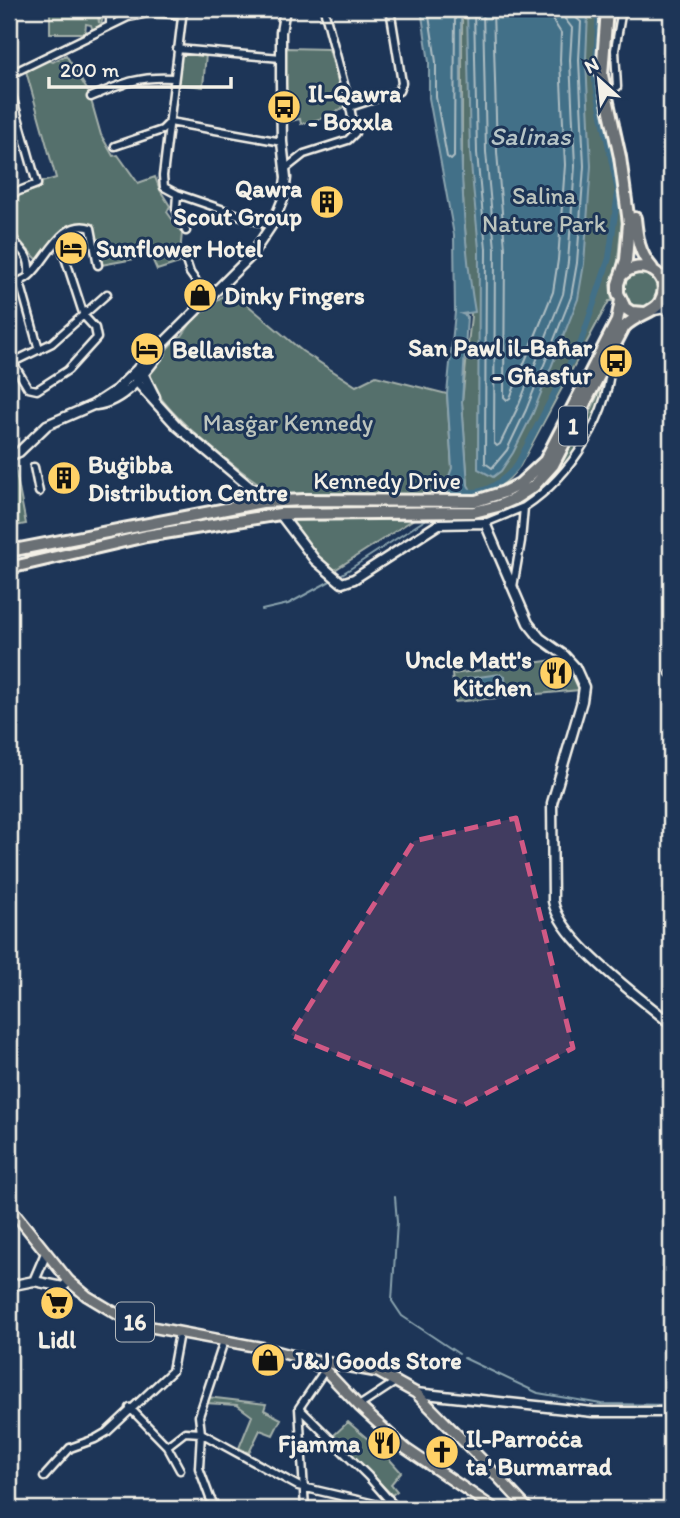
<svg xmlns="http://www.w3.org/2000/svg" width="680" height="1518" font-family="Itim,sans-serif">
  <style>
    .green { fill: #556f6c; stroke: #a4b0aa; stroke-width: 2 }
    .water { fill: #436f88; stroke: #8aa3ae; stroke-width: 2 }
    .lines { fill: none; stroke-linecap: round; stroke-linejoin: round }
    .shore { stroke: #adbdc2; stroke-width: 2 }
    .stream { stroke: #8aa3ae; stroke-width: 2 }
    .canal { stroke: #436f88; stroke-width: 6 }
    .street-casing { stroke: #f4f1e8; stroke-width: 11 }
    .secondary-casing { stroke: #f4f1e8; stroke-width: 13 }
    .primary-casing { stroke: #f4f1e8; stroke-width: 14 }
    .highway-casing { stroke: #f4f1e8; stroke-width: 16 }
    .street { stroke: #1d3557; stroke-width: 6 }
    .secondary { stroke: #1d3557; stroke-width: 8 }
    .primary { stroke: #6b6f75; stroke-width: 9 }
    .highway { stroke: #6b6f75; stroke-width: 10 }
    .marked { fill: #d15985; fill-opacity: 0.2; stroke: #d15985; stroke-width: 5; stroke-dasharray: 14 9; stroke-linejoin: round }
    .labels { text-anchor: middle; dominant-baseline: central; stroke-width: 6; stroke-linejoin: round; paint-order: stroke }
    .shield { fill: #1d3557; stroke: #b4b9bc; stroke-width: 2 }
    .shield-label { font-size: 23px; font-weight: bold; fill: #f4f1e8 }
    .poi-label { font-size: 24px; font-weight: bold; fill: #f4f1e8; stroke: #1d3557; text-anchor: start }
    .park-label { font-size: 24px; fill: #bcc4bd; stroke: #1d3557 }
    .street-label { font-size: 24px; fill: #f4f1e8; stroke: #1d3557 }
    .water-label { font-size: 26px; font-style: italic; fill: #b6c4c6; stroke: #1d3557 }
  </style>
  <rect width="100%" height="100%" fill="#1d3557"/>
  <filter id="ink" filterUnits="userSpaceOnUse"><feTurbulence type="fractalNoise" baseFrequency=".0143" numOctaves="2"/><feDisplacementMap in="SourceGraphic" scale="14" xChannelSelector="R" yChannelSelector="G"/><feConvolveMatrix kernelMatrix="1 2 1 2 8 2 1 2 1" color-interpolation-filters="sRGB"/></filter>
  <g filter="url(#ink)">
    <!-- green -->
    <path class="green" d="M 50,9 L 97,9 L 99,23 L 100,9 L 103,9 C 103,20 103,25 93,31 L 91,25 L 86,24 L 85,33 L 50,33 Z
      M 462,9 L 604,9 L 601,45 L 623,207 L 617,270 L 610,285 L 612,301 L 609,301 L 520,466 C 507,483 495,494 473,494 L 468,486 L 462,402 L 471,316 L 462,182 Z
      M 286,48 L 329,49 L 345,107 L 331,114 L 331,116 L 301,124 L 300,119 L 285,122 Z
      M 184,52 L 206,54 L 203,87 L 177,84 L 179,56 Z
      M 66,55 L 89,93 L 101,135 L 113,156 L 118,155 L 138,183 L 155,177 L 160,190 L 170,206 L 167,212 L 182,233 L 179,263 L 157,270 L 151,256 L 101,265 L 100,249 L 93,225 C 66,214 51,241 38,260 C 16,240 9,228 9,198 L 38,189 L 42,182 L 56,178 L 26,71 L 48,60 L 53,62 Z
      M622 289a18 18 0 1 1 36 0a18 18 0 1 1-36 0Z
      M 230,290 L 302,351 L 356,386 L 376,376 L 447,394 L 452,469 L 445,495 L 284,494 L 271,491 C 246,477 146,402 151,373 C 153,361 169,348 177,338 L 182,336 L 193,320 Z
      M 607,374 C 606,415 563,474 531,501 L 527,497 L 553,473 L 565,457 L 574,436 L 584,427 Z
      M 14,463 L 26,524 L 9,527 L 9,464 Z
      M 414,519 L 333,571 C 315,558 299,542 292,520 Z
      M 561,659 L 566,659 L 580,682 L 579,690 L 455,702 L 452,674 Z
      M 207,1397 L 266,1404 L 264,1410 L 281,1419 L 273,1435 L 260,1430 L 249,1453 L 239,1448 L 252,1416 L 237,1405 L 206,1403 Z
      M 348,1422 L 383,1452 L 401,1472 L 391,1484 L 397,1491 L 392,1495 L 333,1436 Z"/>
    <!-- water -->
    <path class="water" d="M 421,9 L 461,9 C 461,110 458,212 475,312 L 462,314 L 467,316 L 462,402 L 468,485 L 473,494 L 466,494 L 462,486 L 465,494 L 448,494 L 448,479 L 452,468 L 447,394 L 455,312 L 454,235 L 429,98 L 429,62 Z
      M 467,9 L 555,9 L 588,13 L 586,60 L 591,166 L 584,264 L 578,299 L 533,413 L 513,453 L 501,471 L 493,477 L 478,469 L 479,249 L 470,153 Z
      M 500,674 L 505,676 L 506,692 L 465,697 L 463,679 Z"/>
    <g class="lines">
      <!-- shore -->
      <path class="shore" d="M 428,9 L 436,62 L 436,97 L 447,157 L 451,160 L 454,157 L 455,9
        M 474,9 L 477,153 L 486,249 L 485,463 L 492,468 L 507,450 L 526,410 L 571,297 L 577,263 L 584,166 L 579,60 L 581,22 L 573,15 L 571,9
        M 483,9 L 486,152 L 495,249 L 494,443 L 497,446 L 500,444 L 518,407 L 563,294 L 568,262 L 575,166 L 570,60 L 572,28 L 565,19 L 563,9
        M 493,9 L 497,152 L 505,248 L 504,397 L 507,400 L 510,398 L 553,292 L 558,260 L 565,165 L 560,60 L 561,33 L 554,22 L 552,9"/>
      <!-- stream -->
      <path class="stream" d="M 339,576 L 425,520
        M 262,610 L 288,604 L 334,579
        M 395,1197 L 397,1222 L 392,1301 L 402,1316 L 459,1354
        M 464,1358 L 538,1393 L 601,1404 L 671,1405"/>
      <!-- canal -->
      <path class="canal" d="M 466,491 C 484,496 504,480 516,467 L 581,342 L 609,258 L 618,192 L 595,81 L 599,9"/>
      <!-- street casing -->
      <g class="street-casing">
        <path id="street" d="M 110,9 L 110,24
          M 183,9 L 163,176 L 164,187 L 177,194 L 271,226
          M 177,49 L 281,58
          M 9,79 L 15,72 L 128,17 L 152,12 L 183,15
          M 9,85 L 37,184 L 9,195
          M 617,87 L 615,50 L 622,9
          M 91,97 C 124,83 138,76 174,78
          M 350,107 L 399,91 L 402,83 L 390,9
          M 170,122 L 282,142
          M 115,146 L 162,130 L 170,122
          M 285,169 L 304,154 L 348,140 L 355,133 L 350,107 L 324,9
          M 177,194 L 176,209 L 186,231
          M 9,225 C 11,230 12,237 15,242 C 25,255 30,256 29,274
          M 184,255 L 190,273 L 208,298
          M 659,274 L 671,276
          M 20,282 L 39,350
          M 9,285 C 16,283 23,281 29,276 C 48,260 61,218 91,228 L 98,265
          M 13,363 L 28,388 L 37,390 L 68,370 L 97,338 L 95,328 L 84,316 L 59,239
          M 9,364 L 52,343 L 107,294
          M 34,467 L 39,492
          M 485,523 L 524,507
          M 513,587 L 521,541 L 524,507 C 571,476 611,414 611,356
          M 670,673 L 671,673
          M 359,1406 L 397,1381
          M 130,1408 L 167,1446 L 180,1470
          M 299,1408 L 368,1476 L 397,1509
          M 167,1446 L 185,1432 L 201,1433 L 298,1486 L 383,1506 L 389,1499
          M 44,1477 L 70,1448 L 95,1439 L 107,1432 L 172,1371 L 179,1333
          M 217,1509 L 210,1498 L 199,1468 L 201,1433 L 199,1416 L 224,1341
          M 305,1509 L 299,1408 L 325,1370"/>
      </g>
      <!-- secondary casing -->
      <g class="secondary-casing">
        <path id="secondary" d="M 654,310 L 671,307
          M 138,368 L 136,381 L 178,427 L 250,487 L 281,499
          M 144,375 L 155,397
          M 96,405 C 124,402 145,373 160,353
          M 9,456 L 19,452 L 47,425 L 93,405 L 116,390 L 251,256 L 271,226 L 278,211 L 283,199 L 286,178 L 282,142 L 281,83 L 281,32 L 285,9
          M 280,514 L 315,560 L 342,583 L 354,579 L 439,524 L 485,523 L 528,623 L 540,638 L 564,655 L 575,667 L 584,687 L 582,701 L 552,803 L 553,901 C 560,941 640,997 671,1024
          M 34,1281 L 46,1253
          M 9,1286 L 34,1281 L 63,1287 L 69,1281
          M 416,1393 L 593,1412 L 671,1412"/>
      </g>
      <!-- primary casing -->
      <g class="primary-casing">
        <path id="primary" d="M 9,1206 L 69,1281 L 87,1296 L 122,1317 L 146,1326 L 264,1348 L 305,1359 L 325,1370 L 359,1406 L 406,1449 L 495,1509
          M 313,1360 L 378,1372 L 416,1393 L 484,1462 L 528,1509"/>
      </g>
      <!-- highway casing -->
      <g class="highway-casing">
        <path id="highway" d="M 607,9 L 602,75 L 620,157 L 629,223 L 626,260 L 618,284 L 618,293 L 625,308 L 631,312 L 645,313
          M 635,218 C 637,238 639,253 652,268
          M 9,551 L 262,502 L 304,500 L 476,501 L 504,492 L 520,484 L 545,461 L 617,321 L 621,300
          M 9,568 L 146,536 L 280,514 L 474,512 L 498,506 L 514,499 L 534,486 L 553,465 L 624,327 C 635,315 654,313 660,302 C 675,275 641,254 620,277"/>
      </g>
      <!-- street -->
      <use href="#street" class="street"/>
      <!-- secondary -->
      <use href="#secondary" class="secondary"/>
      <!-- primary -->
      <use href="#primary" class="primary"/>
      <!-- highway -->
      <use href="#highway" class="highway"/>
    </g>
  </g>
  <!-- marked area -->
  <path class="marked" d="M 516,818 L 573,1048 L 464,1105 L 291,1035 L 414,841 Z"/>
  <!-- icons -->
  <defs>
    <g id="bus-disc" transform="scale(1.75)"><circle r="9.5" fill="#ffd166" stroke="#1d3557"/><path d="M-5-6H5V4H4V6H2V4H-2V6H-4V4H-5ZM-3.5-4V0h7V-4ZM-3.5 1.2v1.5H-2V1.2ZM2 1.2v1.5H3.5V1.2Z" fill="#111"/></g>
    <g id="building-disc" transform="scale(1.75)"><circle r="9.5" fill="#ffd166" stroke="#1d3557"/><path d="M-4-6H4V6H1V3H-1V6H-4ZM-2.5-4.3h1.7v1.8h-1.7ZM.8-4.3h1.7v1.8H.8ZM-2.5-1h1.7V.8h-1.7ZM.8-1h1.7V.8H.8Z" fill="#111"/></g>
    <g id="hotel-disc" transform="scale(1.75)"><circle r="9.5" fill="#ffd166" stroke="#1d3557"/><path d="M-6-4.5h1.5V1H6V5H4.5V3h-9V5H-6ZM-4 0a1.8 1.8 0 1 1 3.6 0ZM.5 0V-2.5h3Q6-2.5 6 0Z" fill="#111"/></g>
    <g id="shop-disc" transform="scale(1.75)"><circle r="9.5" fill="#ffd166" stroke="#1d3557"/><path d="M-5-2.5h2.3a2.7 3.5 0 0 1 5.4 0H5L5.5 6h-11ZM-1.5-2.5h3a1.5 2.3 0 0 0-3 0Z" fill="#111"/></g>
    <g id="restaurant-disc" transform="scale(1.75)"><circle r="9.5" fill="#ffd166" stroke="#1d3557"/><path d="M-5-6h1v4h1v-4h1v4h1v-4h1v5L-1.5 .5V6h-2V.5L-5-1ZM5-6V6H3V1.5H1.5Q1.5-4 5-6Z" fill="#111"/></g>
    <g id="supermarket-disc" transform="scale(1.75)"><circle r="9.5" fill="#ffd166" stroke="#1d3557"/><path d="M-6-5.5h2.5l.6 2H6L4.5 2H-2.5L-4.4-4H-6ZM-1.5 3.2a1.3 1.3 0 1 0 .1 0ZM3 3.2a1.3 1.3 0 1 0 .1 0Z" fill="#111"/></g>
    <g id="church-disc" transform="scale(1.75)"><circle r="9.5" fill="#ffd166" stroke="#1d3557"/><path d="M-1.2-6h2.4v3.5h3.3v2.4h-3.3V6h-2.4V-.1h-3.3v-2.4h3.3Z" fill="#111"/></g>
  </defs>
  <g fill-rule="evenodd">
    <use href="#bus-disc" x="284" y="107"/>
    <use href="#building-disc" x="327" y="202"/>
    <use href="#hotel-disc" x="71" y="248"/>
    <use href="#shop-disc" x="200" y="295"/>
    <use href="#hotel-disc" x="147" y="349"/>
    <use href="#bus-disc" x="616" y="361"/>
    <use href="#building-disc" x="64" y="478"/>
    <use href="#restaurant-disc" x="556" y="673"/>
    <use href="#supermarket-disc" x="57" y="1303"/>
    <use href="#shop-disc" x="268" y="1360"/>
    <use href="#restaurant-disc" x="384" y="1443"/>
    <use href="#church-disc" x="442" y="1452"/>
  </g>
  <g class="labels">
    <!-- shield labels -->
    <g class="shield">
      <rect x="559" y="406.5" width="28" height="39" rx="5"/>
      <rect x="116" y="1302.5" width="38" height="39" rx="5"/>
    </g>
    <g class="shield-label">
      <text x="573" y="426">1</text>
      <text x="135" y="1322">16</text>
    </g>
    <!-- poi labels -->
    <g class="poi-label">
      <text x="308" y="93">Il-Qawra<tspan x="308" dy="28">- Boxxla</tspan></text>
      <text x="302" y="188" text-anchor="end">Qawra<tspan x="302" dy="28">Scout Group</tspan></text>
      <text x="96" y="248">Sunflower Hotel</text>
      <text x="224" y="295">Dinky Fingers</text>
      <text x="592" y="347" text-anchor="end">San Pawl il-Baħar<tspan x="592" dy="28">- Għasfur</tspan></text>
      <text x="172" y="349">Bellavista</text>
      <text x="88" y="464">Buġibba<tspan x="88" dy="28">Distribution Centre</tspan></text>
      <text x="532" y="659" text-anchor="end">Uncle Matt's<tspan x="532" dy="28">Kitchen</tspan></text>
      <text x="57" y="1339" text-anchor="middle">Lidl</text>
      <text x="292" y="1360">J&amp;J Goods Store</text>
      <text x="466" y="1438">Il-Parroċċa<tspan x="466" dy="28">ta' Burmarrad</tspan></text>
      <text x="360" y="1443" text-anchor="end">Fjamma</text>
    </g>
    <!-- park labels -->
    <g class="park-label">
      <text x="544" y="195">Salina<tspan x="544" dy="28">Nature Park</tspan></text>
      <text x="288" y="422">Masġar Kennedy</text>
    </g>
    <!-- street labels -->
    <g class="street-label">
      <text x="387" y="480">Kennedy Drive</text>
    </g>
    <!-- water labels -->
    <g class="water-label">
      <text x="530" y="136">Salinas</text>
    </g>
  </g>
  <!-- margin -->
  <rect width="680" height="1518" fill="none" stroke="#1d3557" stroke-width="35"/>
  <rect x="18" y="18" width="645" height="1483" fill="none" stroke="#f4f1e8" stroke-width="2.5" filter="url(#ink)"/>
  <!-- north arrow -->
  <g transform="translate(599 80) rotate(333)" stroke="#1d3557" stroke-width="5" paint-order="stroke">
  <path d="M0-5L12 26L0 18L-12 26Z" fill="#f4f1e8"/>
  <text y="-10" font-size="19" font-weight="bold" text-anchor="middle" fill="#f4f1e8">N</text>
  </g>
  <!-- scale -->
  <path d="M49 77v10h182v-10" fill="none" stroke="#f4f1e8" stroke-width="3.5"/>
  <text x="60" y="77" font-size="21" fill="#f4f1e8" stroke="#1d3557" stroke-width="5" paint-order="stroke">200 m</text>
</svg>
